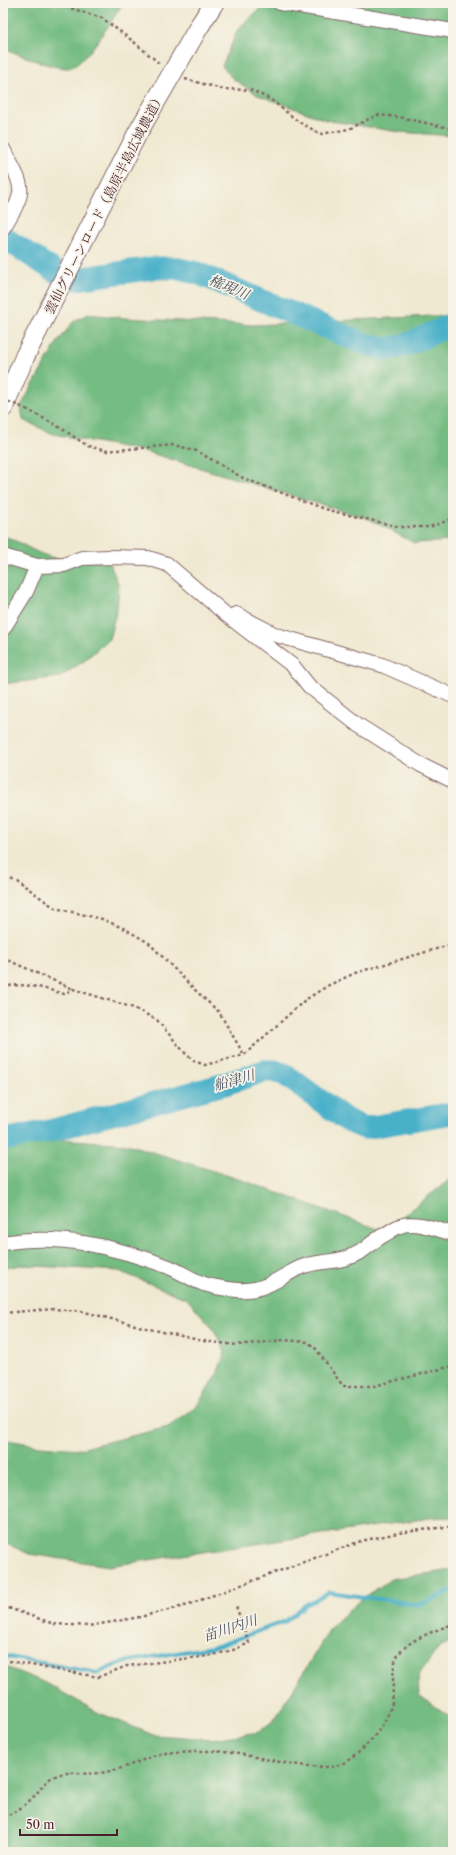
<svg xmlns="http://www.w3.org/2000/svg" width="456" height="1855" font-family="'Libre Caslon Text','Noto Serif JP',serif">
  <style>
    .forest { fill: #74bc82; stroke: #5f6e56 }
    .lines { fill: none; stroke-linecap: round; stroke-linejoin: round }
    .stream { stroke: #4ab0c9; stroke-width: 4 }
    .river { stroke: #4ab0c9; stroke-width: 23 }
    .street-casing { stroke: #846665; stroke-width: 16 }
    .secondary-casing { stroke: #846665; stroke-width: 21 }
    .path { stroke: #846665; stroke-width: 2.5; stroke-dasharray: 3 3; stroke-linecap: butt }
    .street { stroke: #fff; stroke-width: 14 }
    .secondary { stroke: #fff; stroke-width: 19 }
    .secondary-bridge-casing { stroke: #846665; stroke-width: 21; stroke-linecap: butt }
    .path-bridge { stroke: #846665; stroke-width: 2.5; stroke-dasharray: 3 3; stroke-linecap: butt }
    .secondary-bridge { stroke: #fff; stroke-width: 19 }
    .labels { text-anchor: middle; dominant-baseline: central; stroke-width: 3.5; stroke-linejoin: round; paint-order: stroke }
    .street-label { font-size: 13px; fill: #4a1f2b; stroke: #f7f3e8 }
    .water-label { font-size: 14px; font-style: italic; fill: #4a5262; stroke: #f7f3e8 }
  </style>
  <rect width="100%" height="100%" fill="#f7f3e8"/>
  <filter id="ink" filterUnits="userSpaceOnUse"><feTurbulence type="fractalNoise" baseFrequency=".025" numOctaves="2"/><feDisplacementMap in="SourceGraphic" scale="8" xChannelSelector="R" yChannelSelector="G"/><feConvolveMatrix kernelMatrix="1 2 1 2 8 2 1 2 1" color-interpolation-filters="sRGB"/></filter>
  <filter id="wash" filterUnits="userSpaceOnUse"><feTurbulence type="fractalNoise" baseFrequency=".012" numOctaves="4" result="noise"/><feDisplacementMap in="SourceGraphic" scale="16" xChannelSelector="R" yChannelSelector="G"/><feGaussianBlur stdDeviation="0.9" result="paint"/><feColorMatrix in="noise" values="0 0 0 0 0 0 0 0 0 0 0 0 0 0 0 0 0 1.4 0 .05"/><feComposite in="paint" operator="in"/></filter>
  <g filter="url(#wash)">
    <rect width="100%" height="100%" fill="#f0e9d1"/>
    <!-- forest -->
    <path class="forest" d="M 3,3 L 123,3 C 114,17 84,68 68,68 C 48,68 22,55 3,48 Z
      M 266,3 L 453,3 L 453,136 L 399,132 L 326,120 L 258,95 L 232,78 L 222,66 L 238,29 Z
      M 88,314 L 124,318 L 253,325 L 453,315 L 453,541 L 414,543 L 369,519 L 144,451 L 53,434 L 23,420 L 21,406 L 57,343 L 73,322 Z
      M 3,536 C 17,540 29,549 42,554 C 63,563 87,561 109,562 L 119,586 L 117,609 L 109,639 L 84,661 L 60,677 L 3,684 Z
      M 59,1139 L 127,1144 L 242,1180 L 378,1229 L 395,1222 L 453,1177 L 453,1517 L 430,1518 L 109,1566 L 29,1554 L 3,1542 L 3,1439 L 40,1446 L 79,1449 L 168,1427 L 196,1407 L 217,1375 L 225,1351 L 213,1328 L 187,1299 L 119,1271 L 21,1265 L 3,1268 L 3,1148 Z
      M 453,1570 L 453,1641 L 439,1647 L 418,1676 L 419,1695 L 442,1712 L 453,1717 L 453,1852 L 3,1852 L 3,1666 L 44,1682 L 97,1712 L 153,1735 L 212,1739 L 259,1732 L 275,1719 L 331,1627 L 359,1601 L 391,1579 Z"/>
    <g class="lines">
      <!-- stream -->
      <path class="stream" d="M 3,1656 L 97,1673 L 123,1662 L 218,1646 L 286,1621 L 305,1605 L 329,1592 L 420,1605 L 453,1590"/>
      <!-- river -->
      <path class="river" d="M 3,237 L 56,272 L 76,279 L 153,268 L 174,268 L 197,273 L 365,344 L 386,349 L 406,345 L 453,324
        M 3,1140 L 49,1131 L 225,1084 L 264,1071 L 274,1071 L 284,1074 L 348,1121 L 365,1128 L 453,1113"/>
    </g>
  </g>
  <g filter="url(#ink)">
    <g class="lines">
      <!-- street casing -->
      <g class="street-casing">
        <path id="street" d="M 280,3 L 453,31
          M 3,149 C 24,189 28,188 3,228
          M 3,556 L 37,566 L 64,565 L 82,558 L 110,557 L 148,558 L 167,564 L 224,613 L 293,666 L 309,686 L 358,725 L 421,765 L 453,781
          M 236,614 L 276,635 L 382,665 L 453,696
          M 3,629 L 26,592 L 37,566
          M 3,1243 C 60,1233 116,1247 169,1267 C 181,1272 192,1280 204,1284 C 214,1287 236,1291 246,1290 C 266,1290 282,1276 299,1268 C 314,1261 330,1263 346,1258 C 365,1253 370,1242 384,1235 C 388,1233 396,1227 400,1226 C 414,1220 439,1230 453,1234"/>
      </g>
      <!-- secondary casing -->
      <g class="secondary-casing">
        <path id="secondary" d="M 200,25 L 214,3
          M 3,408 L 25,356"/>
      </g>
      <!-- path -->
      <path class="path" d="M 54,3 L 102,18 L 134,42 L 160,64
        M 185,79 L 222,89 L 251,90 L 270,99 L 299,122 L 321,134 L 349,129 L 377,115 L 399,117 L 453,129
        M 26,409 L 56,425 L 88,446 L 106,451 L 174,445 L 197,451 L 243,478 L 324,509 L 400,527 L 429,527 L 453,519
        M 3,876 L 15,879 L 55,908 L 102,919 L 125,929 L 149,943 L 197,992 L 219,1012 L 244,1055
        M 3,958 L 73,989
        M 3,987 C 25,982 43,988 64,994 L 73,989 L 134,1008 L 157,1020 L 185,1053 L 194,1061 L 205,1065 L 244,1055 L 305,1000 L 329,985 L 355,973 L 453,944
        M 3,1313 L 53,1309 L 81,1311 L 150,1329 L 203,1341 L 237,1345 L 284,1340 L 308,1342 L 316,1349 L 343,1386 L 374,1386 L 453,1366
        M 3,1606 L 54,1624 L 89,1626 L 140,1617 L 184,1606 L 361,1541 L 398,1533 L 453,1526
        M 3,1660 L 98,1677 L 127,1666 L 208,1656 L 233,1650 L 249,1643 L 236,1606
        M 3,1817 C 17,1812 27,1804 37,1793 C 41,1788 46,1781 51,1778 C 70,1768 80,1776 98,1773 C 119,1771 137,1762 156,1755 C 164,1752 191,1751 201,1751 C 237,1750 273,1763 309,1766 C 317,1766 328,1768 336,1766 C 359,1759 388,1725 392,1702 C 394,1690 391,1668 397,1657 C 407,1639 435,1631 453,1624"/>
      <!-- street -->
      <use href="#street" class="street"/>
      <!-- secondary -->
      <use href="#secondary" class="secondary"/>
      <!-- secondary-bridge casing -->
      <g class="secondary-bridge-casing">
        <path id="secondary-bridge" d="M 25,356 L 137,134 L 200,25"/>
      </g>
      <!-- path-bridge -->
      <path class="path-bridge" d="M 3,399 L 26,409"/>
      <!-- secondary-bridge -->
      <use href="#secondary-bridge" class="secondary-bridge"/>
    </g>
  </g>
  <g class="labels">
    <!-- street labels -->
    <g class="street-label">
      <text transform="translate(104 203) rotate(-63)">雲仙グリーンロード（島原半島広域農道）</text>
    </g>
    <!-- water labels -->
    <g class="water-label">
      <text transform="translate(229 287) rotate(23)">権現川</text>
      <text transform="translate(234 1080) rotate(-16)">船津川</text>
      <text transform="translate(230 1628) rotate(-18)">苗川内川</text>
    </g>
  </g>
  <!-- margin -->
  <rect width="456" height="1855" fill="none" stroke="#f7f3e8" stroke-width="16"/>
  <!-- scale -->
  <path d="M20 1829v6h97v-6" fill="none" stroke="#4a1f2b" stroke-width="2"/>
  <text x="26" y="1829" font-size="12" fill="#4a1f2b" stroke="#f7f3e8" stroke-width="3" paint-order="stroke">50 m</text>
</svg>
